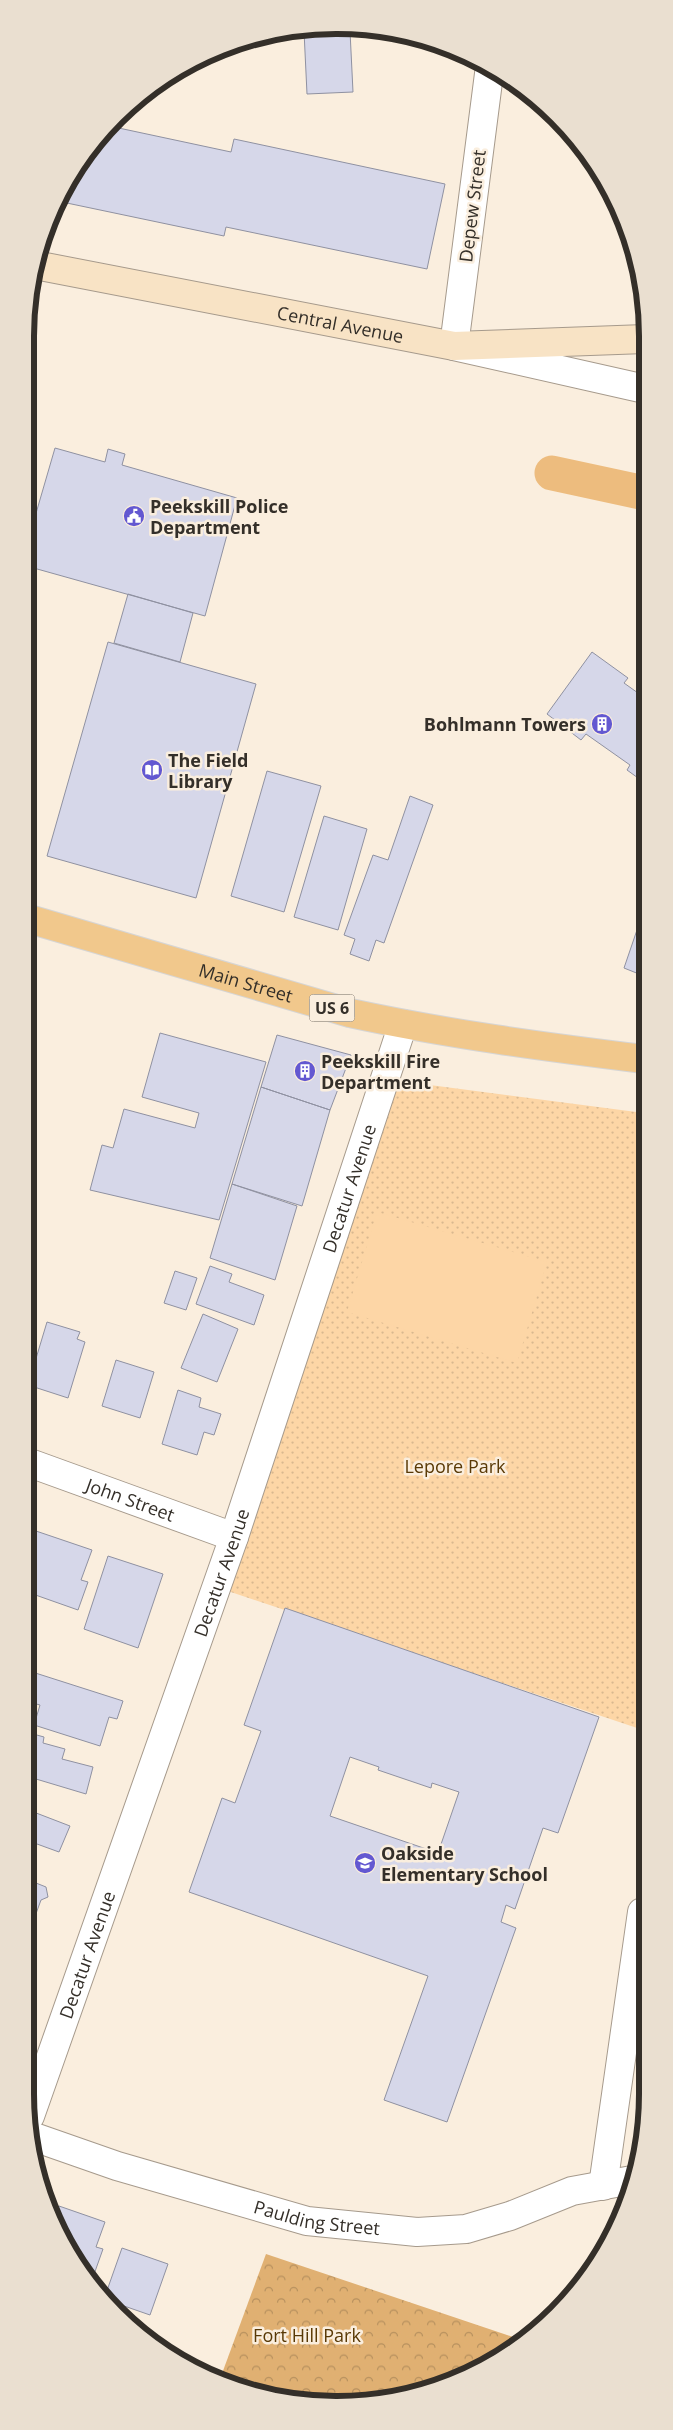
<svg xmlns="http://www.w3.org/2000/svg" width="673" height="2430" font-family="'Open Sans',sans-serif">
  <style>
    .forest { fill: url(#forest-crowns) }
    .park { fill: url(#park-dots) }
    .pitch { fill: #fdd6a6 }
    .lines { fill: none; stroke-linecap: round; stroke-linejoin: round }
    .canal { stroke: #edbc7e; stroke-width: 35 }
    .building { fill: #d6d7e9; stroke: #8f91a1; fill-rule: evenodd }
    .street-casing { stroke: #a69a8c; stroke-width: 30 }
    .secondary-casing { stroke: #a69a8c; stroke-width: 30 }
    .primary-casing { stroke: #d6d5d4; stroke-width: 30 }
    .street { stroke: #fff; stroke-width: 28 }
    .secondary { stroke: #f8e3c5; stroke-width: 28 }
    .primary { stroke: #f1c88c; stroke-width: 28 }
    .labels { text-anchor: middle; dominant-baseline: central; stroke-width: 5; stroke-linejoin: round; paint-order: stroke }
    .shield { fill: #faeede; stroke: #6f685f; stroke-width: 1 }
    .shield-label { font-size: 16px; font-weight: bold; fill: #342f29 }
    .street-label { font-size: 18px; fill: #342f29; stroke: #faeede }
    .poi-label { font-size: 18px; font-weight: bold; fill: #342f29; stroke: #faeede; text-anchor: start }
    .park-label { font-size: 18px; fill: #593905; stroke: #faeede }
    .rim { fill: none; stroke: #342f29; stroke-width: 6 }
  </style>
  <defs>
    <pattern id="forest-crowns" width="20" height="18" patternUnits="userSpaceOnUse" patternTransform="scale(1.25)"><rect width="20" height="18" fill="#e0b072"/><path d="M2 6a3 3 0 1 1 6 0M12 15a3 3 0 1 1 6 0" fill="none" stroke="#b6905e"/></pattern>
    <pattern id="park-dots" width="8" height="8" patternUnits="userSpaceOnUse" patternTransform="scale(1.25)"><rect width="8" height="8" fill="#fdd6a6"/><path d="M2 2h.1M6 6h.1" fill="none" stroke="#d9b88f" stroke-width="1.8" stroke-linecap="round"/></pattern>
  </defs>
  <rect width="100%" height="100%" fill="#faeede"/>
  <!-- forest -->
  <path class="forest" d="M 266,2254 L 522,2340 L 521,2343 L 417,2394 L 316,2404 L 220,2379 Z"/>
  <!-- park -->
  <path class="park" d="M 384,1079 L 644,1113 L 643,1730 L 216,1587 Z"/>
  <!-- pitch -->
  <path class="pitch" d="M 377,1212 L 547,1262 L 517,1363 L 347,1312 Z"/>
  <g class="lines">
    <!-- canal -->
    <path class="canal" d="M 552,473 L 645,493"/>
  </g>
  <!-- building -->
  <path class="building" d="M 304,31 L 350,31 L 353,92 L 307,94 Z
    M 114,127 L 231,152 L 234,139 L 445,184 L 427,269 L 226,227 L 224,236 L 62,202 L 77,164 Z
    M 55,448 L 105,462 L 108,449 L 125,454 L 122,465 L 237,498 L 205,616 L 30,567 L 30,534 Z
    M 128,594 L 193,613 L 180,662 L 114,643 Z
    M 108,642 L 256,684 L 196,898 L 47,856 Z
    M 592,652 L 628,678 L 624,683 L 645,698 L 645,783 L 627,770 L 630,765 L 586,734 L 581,740 L 547,714 Z
    M 267,771 L 321,786 L 284,912 L 231,896 Z
    M 410,796 L 433,805 L 384,943 L 376,940 L 369,961 L 350,954 L 355,939 L 344,935 L 373,855 L 388,860 Z
    M 324,816 L 367,829 L 338,930 L 294,917 Z
    M 638,927 L 644,929 L 644,976 L 624,968 Z
    M 160,1033 L 266,1062 L 219,1220 L 90,1190 L 102,1145 L 113,1148 L 124,1109 L 195,1128 L 199,1113 L 142,1097 Z
    M 277,1035 L 351,1055 L 330,1110 L 261,1087 Z
    M 261,1087 L 330,1110 L 302,1206 L 232,1184 Z
    M 232,1184 L 297,1206 L 275,1280 L 210,1258 Z
    M 210,1266 L 232,1274 L 229,1282 L 264,1295 L 254,1325 L 196,1304 Z
    M 175,1271 L 197,1278 L 186,1310 L 164,1303 Z
    M 203,1314 L 238,1329 L 217,1382 L 181,1368 Z
    M 47,1322 L 80,1332 L 77,1339 L 85,1342 L 68,1398 L 28,1385 Z
    M 116,1360 L 154,1372 L 140,1418 L 102,1406 Z
    M 178,1390 L 201,1398 L 199,1407 L 221,1414 L 214,1435 L 204,1432 L 197,1455 L 162,1444 Z
    M 33,1530 L 92,1550 L 81,1580 L 88,1582 L 78,1610 L 27,1592 L 27,1547 Z
    M 108,1556 L 163,1574 L 138,1648 L 84,1629 Z
    M 285,1608 L 599,1717 L 558,1833 L 543,1828 L 515,1909 L 506,1905 L 501,1922 L 516,1928 L 447,2122 L 384,2100 L 428,1976 L 189,1892 L 222,1798 L 235,1803 L 261,1731 L 244,1725 ZM 350,1757 L 379,1767 L 378,1770 L 431,1788 L 432,1783 L 459,1792 L 438,1853 L 330,1816 Z
    M 26,1670 L 123,1701 L 117,1719 L 109,1717 L 100,1746 L 34,1725 L 40,1705 L 29,1702 L 31,1696 L 26,1694 Z
    M 26,1732 L 44,1737 L 43,1743 L 65,1749 L 62,1759 L 93,1767 L 86,1794 L 26,1776 Z
    M 26,1796 L 36,1800 L 31,1811 L 70,1826 L 59,1852 L 26,1840 Z
    M 26,1879 L 46,1887 L 48,1897 L 41,1900 L 30,1930 L 26,1928 Z
    M 59,2206 L 105,2222 L 96,2247 L 103,2249 L 92,2280 L 54,2221 Z
    M 122,2248 L 168,2264 L 150,2315 L 104,2299 Z"/>
  <g class="lines">
    <!-- street casing -->
    <g class="street-casing">
      <g id="street">
        <path d="M 490,66 L 454,346 L 645,389"/>
        <path id="s1" d="M 27,1462 L 234,1537"/>
        <path id="s2" d="M 30,2116 L 234,1537 L 403,1024"/>
        <path id="s3" d="M 34,2137 L 117,2166 L 307,2221 L 417,2232 L 466,2229 L 510,2216 L 572,2191 L 632,2180"/>
        <path d="M 603,2186 L 642,1912"/>
      </g>
    </g>
    <!-- secondary casing -->
    <g class="secondary-casing">
      <g id="secondary">
        <path id="s4" d="M 35,265 L 454,346 L 645,339"/>
      </g>
    </g>
    <!-- primary casing -->
    <g class="primary-casing">
      <g id="primary">
        <path id="s5" d="M 29,919 L 350,1013 C 447,1034 546,1047 644,1059"/>
      </g>
    </g>
    <!-- street -->
    <use href="#street" class="street"/>
    <!-- secondary -->
    <use href="#secondary" class="secondary"/>
    <!-- primary -->
    <use href="#primary" class="primary"/>
  </g>
  <!-- icons -->
  <defs>
    <g id="civic-disc" transform="scale(1.125)"><circle r="9.5" fill="#6358d1" stroke="#faeede"/><path d="M-.6-6.5H3V-4.5H.6V-3L4-1V1h2V6H-6V1h2V-1L-.6-3ZM-1.2 2.5V6h2.4V2.5Z" fill="#fff"/></g>
    <g id="building-disc" transform="scale(1.125)"><circle r="9.5" fill="#6358d1" stroke="#faeede"/><path d="M-4-6H4V6H1V3H-1V6H-4ZM-2.5-4.3h1.7v1.8h-1.7ZM.8-4.3h1.7v1.8H.8ZM-2.5-1h1.7V.8h-1.7ZM.8-1h1.7V.8H.8Z" fill="#fff"/></g>
    <g id="library-disc" transform="scale(1.125)"><circle r="9.5" fill="#6358d1" stroke="#faeede"/><path d="M-6-4Q-3-5.5-.7-3.5V5Q-3 3-6 4ZM6-4Q3-5.5 .7-3.5V5Q3 3 6 4Z" fill="#fff"/></g>
    <g id="school-disc" transform="scale(1.125)"><circle r="9.5" fill="#6358d1" stroke="#faeede"/><path d="M0-5L7-2L0 1L-7-2ZM-4 1L0 2.5L4 1V4Q0 6-4 4Z" fill="#fff"/></g>
  </defs>
  <g fill-rule="evenodd">
    <use href="#civic-disc" x="134" y="516"/>
    <use href="#building-disc" x="602" y="724"/>
    <use href="#library-disc" x="152" y="770"/>
    <use href="#building-disc" x="305" y="1071"/>
    <use href="#school-disc" x="365" y="1863"/>
  </g>
  <g class="labels">
    <!-- shield labels -->
    <rect class="shield" x="309.5" y="994.5" width="45" height="27" rx="4"/>
    <g class="shield-label">
      <text x="332" y="1008">US 6</text>
    </g>
    <!-- street labels -->
    <g class="street-label">
      <text transform="translate(472 206) rotate(-83)">Depew Street</text>
      <text stroke="none"><textPath href="#s4" startOffset="311">Central Avenue</textPath></text>
      <text stroke="none"><textPath href="#s5" startOffset="226">Main Street</textPath></text>
      <text stroke="none"><textPath href="#s2" startOffset="981">Decatur Avenue</textPath></text>
      <text stroke="none"><textPath href="#s1" startOffset="110">John Street</textPath></text>
      <text stroke="none"><textPath href="#s2" startOffset="576">Decatur Avenue</textPath></text>
      <text stroke="none"><textPath href="#s2" startOffset="171">Decatur Avenue</textPath></text>
      <text stroke="none"><textPath href="#s3" startOffset="295">Paulding Street</textPath></text>
    </g>
    <!-- poi labels -->
    <g class="poi-label">
      <text x="150" y="506">Peekskill Police<tspan x="150" dy="21">Department</tspan></text>
      <text x="586" y="724" text-anchor="end">Bohlmann Towers</text>
      <text x="168" y="760">The Field<tspan x="168" dy="21">Library</tspan></text>
      <text x="321" y="1061">Peekskill Fire<tspan x="321" dy="21">Department</tspan></text>
      <text x="381" y="1853">Oakside<tspan x="381" dy="21">Elementary School</tspan></text>
    </g>
    <!-- park labels -->
    <g class="park-label">
      <text x="455" y="1466">Lepore Park</text>
      <text x="307" y="2335">Fort Hill Park</text>
    </g>
  </g>
  <!-- crop -->
  <path d="M0 0H673V2430H0ZM336 34H337A302 302 0 0 1 639 336V2094A302 302 0 0 1 337 2396H336A302 302 0 0 1 34 2094V336A302 302 0 0 1 336 34Z" fill="#eadfd0" fill-rule="evenodd"/>
  <path class="rim" d="M336 34H337A302 302 0 0 1 639 336V2094A302 302 0 0 1 337 2396H336A302 302 0 0 1 34 2094V336A302 302 0 0 1 336 34Z"/>
</svg>
